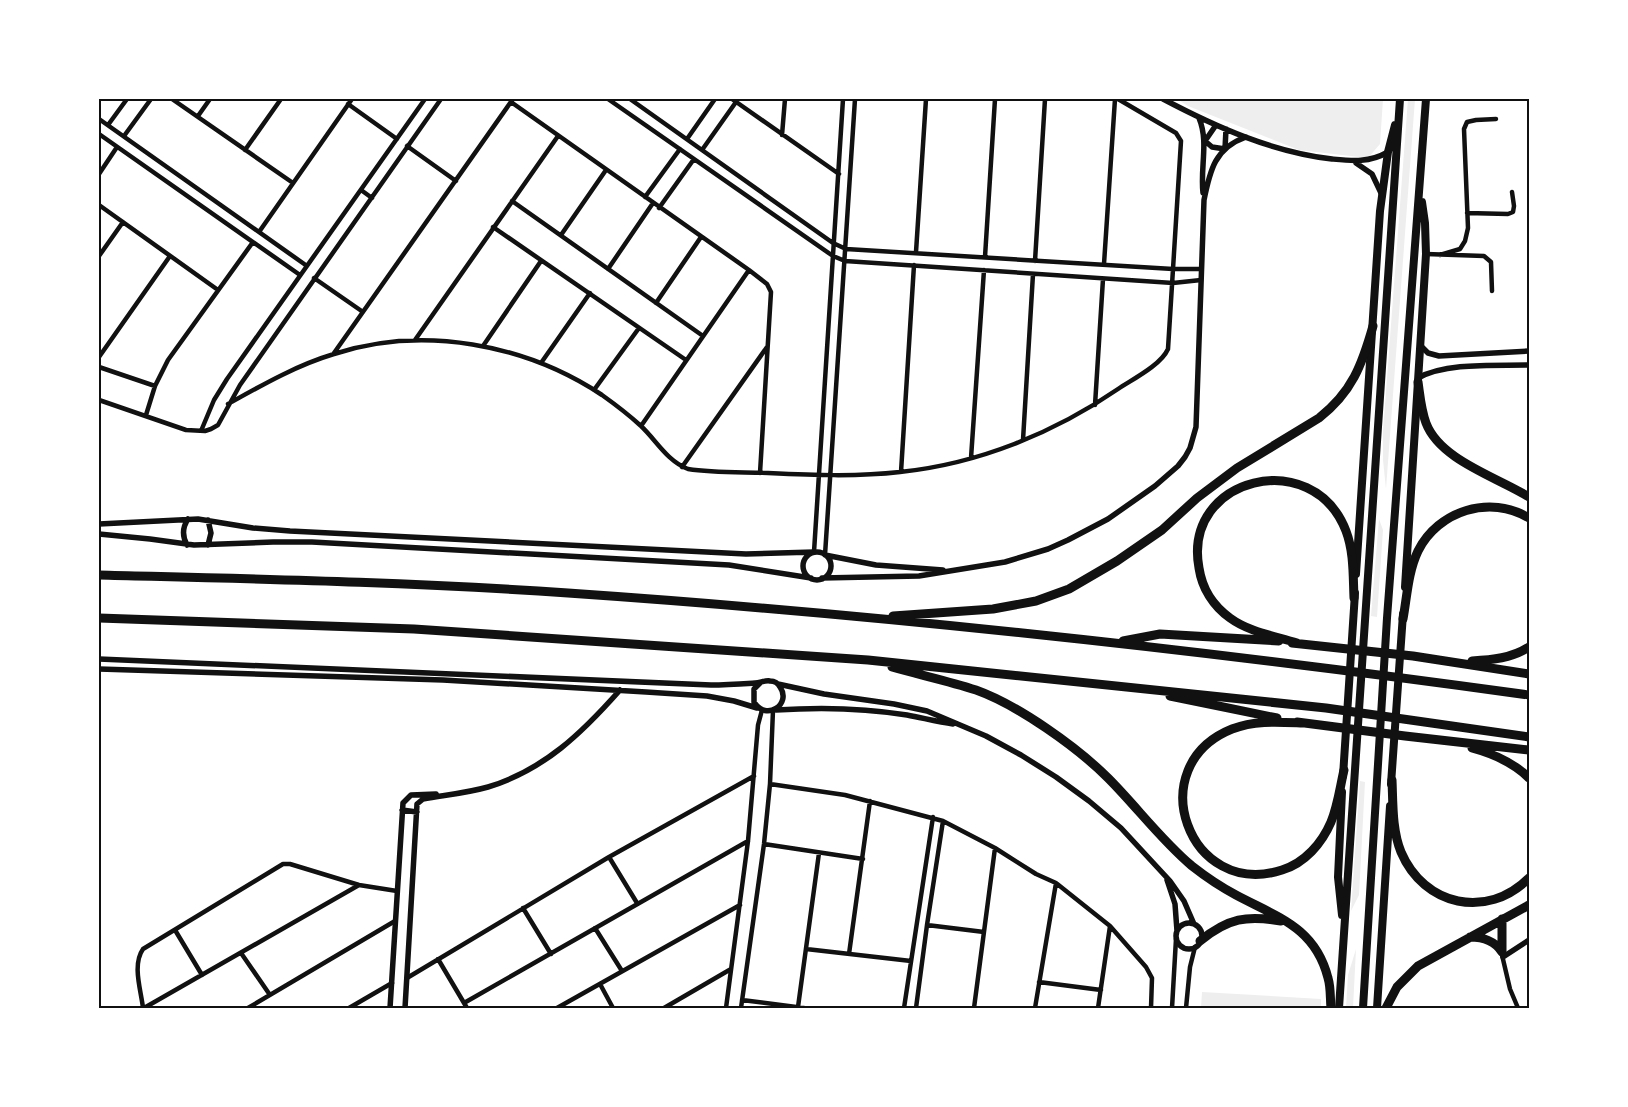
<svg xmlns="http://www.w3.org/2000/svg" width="1628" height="1107" font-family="'Open Sans',sans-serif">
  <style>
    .green { fill: #eee }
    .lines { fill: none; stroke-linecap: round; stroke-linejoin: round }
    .minor { stroke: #111; stroke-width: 4.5 }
    .tertiary { stroke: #111; stroke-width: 5.5 }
    .trunk { stroke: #111; stroke-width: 8 }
    .motorway { stroke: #111; stroke-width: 9 }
    .neatline { fill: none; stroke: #111; stroke-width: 2 }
  </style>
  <rect width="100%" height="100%" fill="#fff"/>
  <!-- green -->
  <path class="green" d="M 1177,99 L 1383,99 L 1380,144 L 1368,158 L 1299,150 L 1188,106 Z
    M 1408,99 L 1415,99 L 1386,489 L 1383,460 L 1383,431 Z
    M 1379,519 L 1383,530 L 1377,617 L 1371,616 Z
    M 1360,781 L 1365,782 L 1359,895 L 1351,911 Z
    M 1356,949 L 1353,1008 L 1346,1008 L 1348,975 Z
    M 1202,992 L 1321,999 L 1321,1008 L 1201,1008 Z"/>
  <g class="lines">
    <!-- minor -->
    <path class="minor" d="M 172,99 L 293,183
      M 608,99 L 833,256 L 845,261 L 1173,283 L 1201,280
      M 630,99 L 833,243 L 846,249 L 1173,269 L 1201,269
      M 732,99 L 839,174
      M 511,102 L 749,270 L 767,284 L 771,292 L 760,473
      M 348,104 L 397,139
      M 198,116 L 210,99
      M 99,119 L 307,266
      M 108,125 L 127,99
      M 99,134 L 300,275
      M 782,135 L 785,99
      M 124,136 L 151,99
      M 687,139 L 715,99
      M 407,146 L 456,181
      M 245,150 L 281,99
      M 702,150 L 736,102
      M 99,174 L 117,147
      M 361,190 L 372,198
      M 645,197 L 680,149
      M 512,201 L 703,336
      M 99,205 L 218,290
      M 659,208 L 694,159
      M 1467,213 L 1508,214 L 1513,212 L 1514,206 L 1512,192
      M 493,227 L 686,360
      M 259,232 L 352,99
      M 561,235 L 606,170
      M 916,252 L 926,99
      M 1426,254 L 1484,256 L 1491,262 L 1492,291
      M 1440,255 L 1460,249 L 1465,241 L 1468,228 L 1464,129 L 1467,122 L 1476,120 L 1496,119
      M 99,256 L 123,222
      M 985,257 L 995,99
      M 1035,261 L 1045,99
      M 1104,264 L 1115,99
      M 608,269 L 653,203
      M 314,278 L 363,312
      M 656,303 L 701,237
      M 415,340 L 558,136
      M 483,346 L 541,261
      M 334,353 L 513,99
      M 99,357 L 170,256
      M 541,363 L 590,293
      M 99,367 L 155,386
      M 594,390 L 639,328
      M 99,400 L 186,430 L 205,431 L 211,429 L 218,425 L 240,385 L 441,99
      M 228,404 C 262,385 297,365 334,354 C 423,325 525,344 602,395 C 616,405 629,415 641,426 C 656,440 667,461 688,469 C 713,473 741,472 768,473 C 812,475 856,477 900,472 C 978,464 1054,433 1118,389 C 1133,379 1161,365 1168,349 L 1181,141 L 1176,133 L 1118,99
      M 1095,405 L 1103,279
      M 146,415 L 155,386 L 168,360 L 253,242
      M 641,426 L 749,270
      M 201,431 L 214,400 L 227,379 L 425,99
      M 1023,440 L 1033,274
      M 971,458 L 984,270
      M 682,467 L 767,347
      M 901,472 L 914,265
      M 814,552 L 843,99
      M 825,555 L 855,99
      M 770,784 L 845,795 L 943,821 L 995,848 L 1036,874 L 1056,883 L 1110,926 L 1146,967 L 1152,978 L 1151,1008
      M 764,844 L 863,859
      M 609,857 L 637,903
      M 523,908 L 551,954
      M 927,925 L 984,932
      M 595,928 L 622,971
      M 175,930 L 202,975
      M 806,949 L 911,961
      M 241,953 L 270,995
      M 849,954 L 870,801
      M 1502,955 L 1510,989 L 1518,1008
      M 438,959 L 467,1008
      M 407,978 L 609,857 L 754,776
      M 1039,982 L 1101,990
      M 600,984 L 613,1008
      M 742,1000 L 804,1008
      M 464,1003 L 748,841
      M 798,1007 L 819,853
      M 143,1008 C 141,990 132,965 143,949 L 283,864 L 290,864 L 359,885 L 397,891
      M 144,1008 L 359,885
      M 248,1008 L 395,921
      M 349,1008 L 392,983
      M 557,1008 L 740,905
      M 664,1008 L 731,969
      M 726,1008 L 748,841 L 758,725 L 762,710
      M 741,1008 L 764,844 L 770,784 L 773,710
      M 904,1008 L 933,817
      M 916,1008 L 927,925 L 943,821
      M 974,1008 L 995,848
      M 1035,1008 L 1056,883
      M 1098,1008 L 1110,926
      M 1172,1008 L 1176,939
      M 1186,1008 L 1190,967 L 1195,947"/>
    <!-- tertiary -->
    <path class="tertiary" d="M 1163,99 C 1216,127 1272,152 1332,159 C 1352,161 1369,163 1388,152
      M 1199,118 C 1209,142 1200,167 1203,193
      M 1216,125 L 1205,141 L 1212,147 L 1225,149 L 1226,129
      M 1356,163 L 1372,174 L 1381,193
      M 1420,345 L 1428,353 L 1439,356 L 1529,351
      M 1418,378 C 1447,362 1496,366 1529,365
      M 99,524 L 198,519 L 253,528 L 290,531 L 746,554 L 814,552
      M 99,534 L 150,539 L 194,545 L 273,542 L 312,542 L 729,565 L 811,578
      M 187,545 C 182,536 182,528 188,519
      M 208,545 L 211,533 L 208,520
      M803 566a14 14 0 1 1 28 0a14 14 0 1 1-28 0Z
      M 825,555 L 876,565 L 943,570
      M 822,578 L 919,576 L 1005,562 L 1048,549 L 1068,540 L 1108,519 L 1155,486 L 1178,466 L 1185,457 L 1190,448 L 1196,427 L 1204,200 C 1210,170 1215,148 1246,137
      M 99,659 L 711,685 C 726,685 740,684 755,683 C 760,683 765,680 770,681 C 774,681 778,683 780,687 C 792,704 766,722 754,702 L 754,689 L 760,683
      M 99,669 L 443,680 L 646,692 L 707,696 L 734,701 L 757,708
      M 778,684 L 824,694 L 894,704 L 927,711 L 986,736 L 1021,755 L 1056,777 L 1089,801 L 1121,828 L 1170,881 L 1184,901 L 1194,924
      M 776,710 C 820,707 864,708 907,715 C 923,718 938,722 953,724
      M 402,810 L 417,812
      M 1167,880 L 1175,904 L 1177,931
      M1176 936a13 13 0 1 1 26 0a13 13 0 1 1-26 0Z
      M 1503,957 L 1529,940
      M 390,1008 L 403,803 L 411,795 L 436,794
      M 405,1008 L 417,804 L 423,799 C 445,795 467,793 488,787 C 544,770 582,733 620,690"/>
    <!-- trunk -->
    <path class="trunk" d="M 1356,574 L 1380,211 L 1388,152 L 1395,125
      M 1405,587 L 1426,254 L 1425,223 L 1422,202
      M 1343,776 L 1355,593
      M 1391,784 L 1403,614
      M 1342,915 L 1338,877 L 1342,792
      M 1339,1008 L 1400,99
      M 1363,1008 L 1387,618 L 1426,99
      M 1377,1008 L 1390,806"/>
    <!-- motorway -->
    <path class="motorway" d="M 1418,382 C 1420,396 1421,410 1426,423 C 1440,460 1497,477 1529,497
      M 99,575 C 255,579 411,582 568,593 C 889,615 1210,651 1529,695
      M 893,616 L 993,609 L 1036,601 L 1069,589 L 1117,561 L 1162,530 L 1197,498 L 1237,468 L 1319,418 C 1352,392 1362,365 1373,326
      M 99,618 L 414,629 L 868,660 L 1326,708 L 1529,737
      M 1403,619 C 1407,597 1408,572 1418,551 C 1438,511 1490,494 1529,518
      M 1123,641 L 1160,634 L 1279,641
      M 1292,643 L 1413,656 L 1529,674
      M 1297,643 C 1275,636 1249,632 1230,618 C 1213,606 1202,588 1199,568 C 1182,477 1313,445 1346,531 C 1354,552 1353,576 1354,598
      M 1472,661 C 1492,660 1512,658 1529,647
      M 892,667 C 920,675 949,681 976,690 C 1018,705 1077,747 1108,778 C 1137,807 1161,840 1192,866 C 1206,877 1221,887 1236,895 C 1277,917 1315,927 1328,978 C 1331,988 1330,998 1331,1008
      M 1170,696 L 1277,718
      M 1297,722 L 1405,736 L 1529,750
      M 1303,723 C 1279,722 1255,720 1232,729 C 1140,766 1189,900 1282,870 C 1305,863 1322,843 1331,822 C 1338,805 1340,787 1344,770
      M 1472,748 C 1494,754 1513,762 1529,778
      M 1392,780 C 1393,803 1392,830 1401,852 C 1424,906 1487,920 1529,878
      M 1502,919 L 1502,951
      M 1470,937 C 1482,937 1495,941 1502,952
      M 1200,941 C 1228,918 1247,915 1281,921
      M 1386,1008 L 1397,987 L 1418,966 L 1529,905"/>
  </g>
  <!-- border -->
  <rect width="1628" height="1107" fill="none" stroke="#ffffff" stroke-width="200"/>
  <rect x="100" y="100" width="1428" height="907" class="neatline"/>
</svg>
